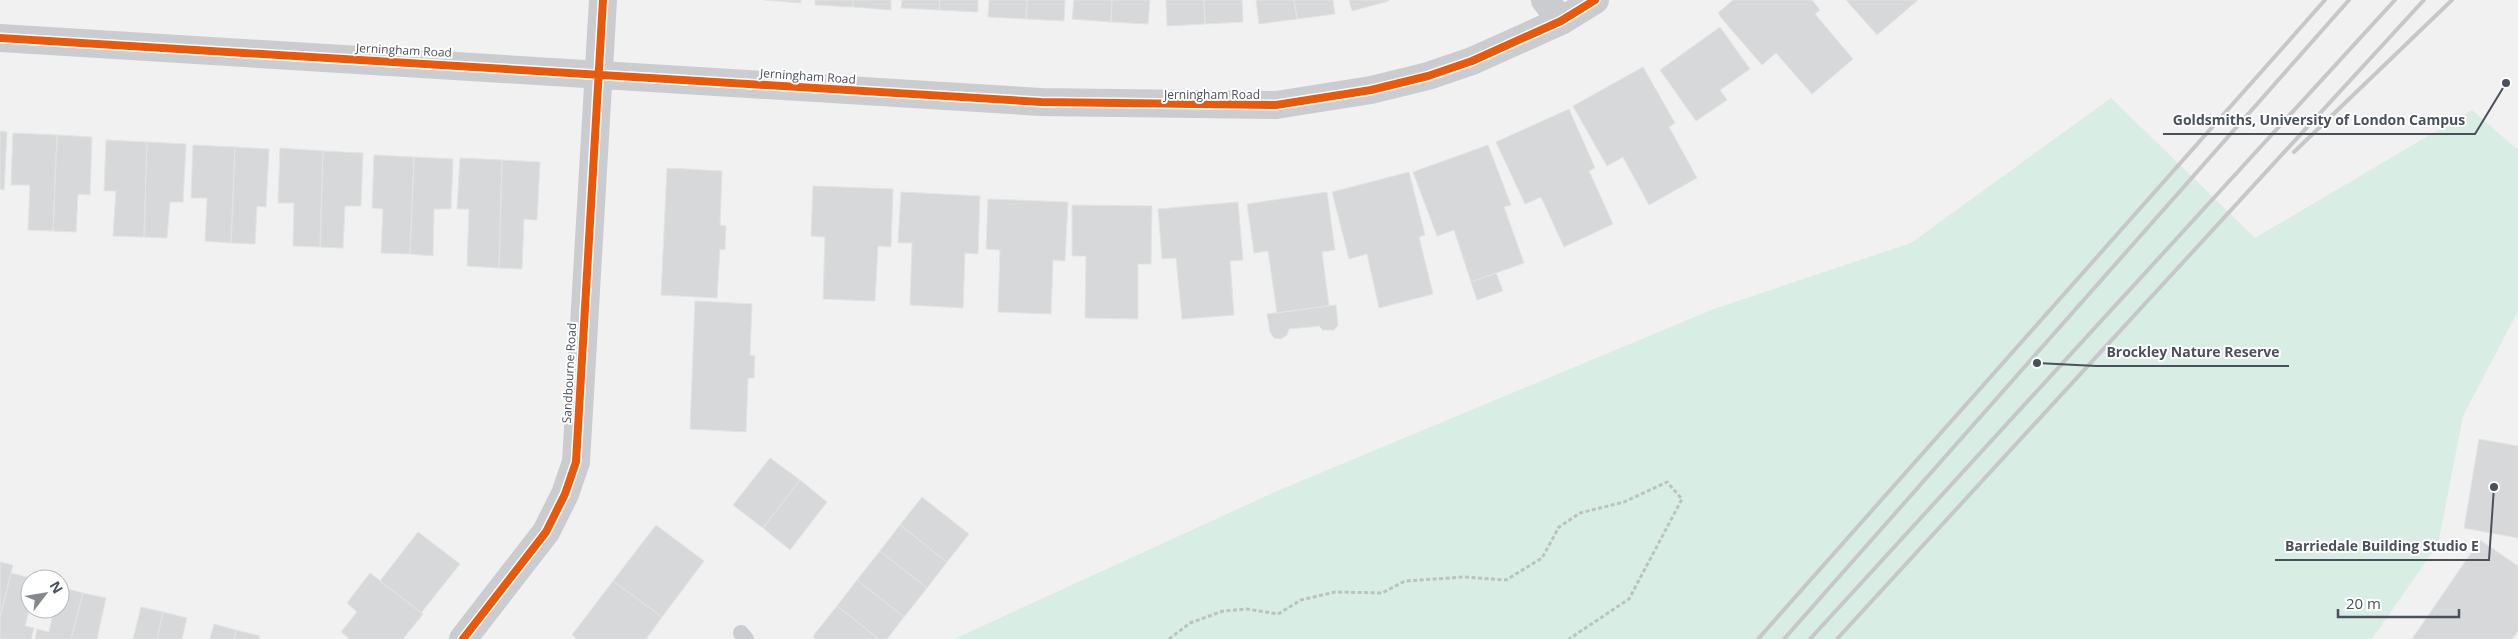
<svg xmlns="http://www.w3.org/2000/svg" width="2518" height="639" font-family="'Open Sans',sans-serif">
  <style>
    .green { fill: #d8ede3 }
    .building { fill: #d7d8da; stroke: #e2e3e3 }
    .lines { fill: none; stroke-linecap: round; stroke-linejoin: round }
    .path { stroke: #bac3c1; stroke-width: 3; stroke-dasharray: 4 2.5; stroke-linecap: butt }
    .lane { stroke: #cbcccf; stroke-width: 16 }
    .street { stroke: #cbcccf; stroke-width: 28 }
    .rail { stroke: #c6c7c9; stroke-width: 4 }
    .cycleway-casing { stroke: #fff; stroke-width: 11 }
    .cycleway { stroke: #e8590c; stroke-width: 8 }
    .labels { text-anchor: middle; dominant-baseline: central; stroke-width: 4; stroke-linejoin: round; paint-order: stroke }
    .street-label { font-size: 12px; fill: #4a515b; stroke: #fff }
    .leader { fill: none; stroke: #4a515b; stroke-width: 2 }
    .callout-dot { fill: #4a515b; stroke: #fff; stroke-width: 2 }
    .callout-label { font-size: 14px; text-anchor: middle; font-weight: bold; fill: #4a515b; stroke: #fff; stroke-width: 4; stroke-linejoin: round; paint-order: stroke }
  </style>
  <rect width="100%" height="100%" fill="#f1f1f1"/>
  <!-- green -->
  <path class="green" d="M 2111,98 L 2255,238 L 2472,110 L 2518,150 L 2518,311 L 2463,416 L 2438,544 L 2372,639 L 954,639 L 1275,492 L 1714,309 L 1911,243 Z"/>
  <!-- building -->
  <path class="building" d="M 764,0 L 801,0 L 801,3 Z
    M 815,0 L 853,0 L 853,7 L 815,5 Z
    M 853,0 L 891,0 L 891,10 L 853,7 Z
    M 902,0 L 940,0 L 939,10 L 901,8 Z
    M 940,0 L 978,0 L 978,12 L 939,10 Z
    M 989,0 L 1027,0 L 1026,19 L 988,17 Z
    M 1027,0 L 1065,0 L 1064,21 L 1026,19 Z
    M 1074,0 L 1112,0 L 1111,22 L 1072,19 Z
    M 1112,0 L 1150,0 L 1148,24 L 1111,22 Z
    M 1166,0 L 1204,0 L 1205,24 L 1167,26 Z
    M 1204,0 L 1242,0 L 1243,22 L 1205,24 Z
    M 1256,0 L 1294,0 L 1297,19 L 1259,24 Z
    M 1294,0 L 1333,0 L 1335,14 L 1297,19 Z
    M 1349,0 L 1388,0 L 1389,1 L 1352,11 Z
    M 1733,0 L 1812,0 L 1820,10 L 1815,14 L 1853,59 L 1812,94 L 1776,53 L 1762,65 L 1723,20 L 1718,13 Z
    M 1846,0 L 1918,0 L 1877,35 Z
    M 1720,27 L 1750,69 L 1720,90 L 1727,100 L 1696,121 L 1660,70 Z
    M 1643,67 L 1675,123 L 1669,127 L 1697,178 L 1649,205 L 1623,157 L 1607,166 L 1573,106 Z
    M 1569,109 L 1595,168 L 1589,171 L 1613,224 L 1564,247 L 1541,197 L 1525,204 L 1496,142 Z
    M 0,131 L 7,132 L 4,190 L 0,189 Z
    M 13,133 L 57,135 L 53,231 L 28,230 L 30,185 L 11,185 Z
    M 57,135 L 92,137 L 90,195 L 78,194 L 76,232 L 53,231 Z
    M 106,140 L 147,142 L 144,237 L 113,236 L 116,191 L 104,191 Z
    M 147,142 L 186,144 L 183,202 L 170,202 L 167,238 L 144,237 Z
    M 193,145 L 235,147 L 231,243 L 205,241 L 207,198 L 191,198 Z
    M 1488,145 L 1511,205 L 1504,207 L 1524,263 L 1471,282 L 1454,230 L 1437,236 L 1413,172 Z
    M 235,147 L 269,149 L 266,207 L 257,206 L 255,244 L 231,243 Z
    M 280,148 L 323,151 L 320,247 L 293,246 L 294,203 L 278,203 Z
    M 323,151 L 363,153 L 361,206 L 345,206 L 343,248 L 320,247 Z
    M 374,155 L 414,157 L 410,254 L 381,253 L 383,209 L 372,208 Z
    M 414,157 L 453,159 L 451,209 L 434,209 L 433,256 L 410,254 Z
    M 460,158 L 502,160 L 499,268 L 467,266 L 469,209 L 457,209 Z
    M 502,160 L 540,162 L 537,220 L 524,219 L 522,269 L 499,268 Z
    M 667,168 L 722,171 L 720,225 L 726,226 L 725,250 L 720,249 L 717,298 L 661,295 Z
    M 1409,172 L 1425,235 L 1419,237 L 1433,294 L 1379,308 L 1367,254 L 1349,259 L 1332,192 Z
    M 813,186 L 893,189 L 891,247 L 878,246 L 875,301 L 823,299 L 825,237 L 811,236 Z
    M 901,192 L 980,196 L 978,254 L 965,253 L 963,308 L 910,305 L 912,243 L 898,243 Z
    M 1327,192 L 1335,250 L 1322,252 L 1329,306 L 1277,313 L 1268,251 L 1254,253 L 1247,204 Z
    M 988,199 L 1068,202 L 1065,261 L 1053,260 L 1051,314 L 998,312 L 1000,250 L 986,249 Z
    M 1238,202 L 1243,260 L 1230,261 L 1234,315 L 1182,319 L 1176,258 L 1162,259 L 1158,209 Z
    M 1072,205 L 1152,206 L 1151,264 L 1138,264 L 1138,319 L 1085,318 L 1086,256 L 1072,256 Z
    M 1496,273 L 1503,291 L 1477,300 L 1471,282 Z
    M 695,301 L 752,304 L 750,355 L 755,356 L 754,378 L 748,378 L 746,432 L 690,429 Z
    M 1336,305 L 1338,325 L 1334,330 L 1323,330 L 1319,326 L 1289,329 L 1287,335 L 1281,339 L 1274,338 L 1270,332 L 1267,314 Z
    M 2479,439 L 2518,446 L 2518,538 L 2464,528 Z
    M 770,458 L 800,480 L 763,528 L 733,505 Z
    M 800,480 L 827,502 L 790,550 L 763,528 Z
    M 922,497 L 969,534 L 947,562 L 900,525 Z
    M 656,525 L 704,561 L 662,617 L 613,581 Z
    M 900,525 L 947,562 L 927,588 L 880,551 Z
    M 418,532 L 460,564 L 421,613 L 380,581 Z
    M 2480,540 L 2518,566 L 2518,631 L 2512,639 L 2412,639 Z
    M 880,551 L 927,588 L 904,617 L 857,580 Z
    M 0,562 L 13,565 L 0,618 Z
    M 11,573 L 34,579 L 30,579 L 30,607 L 25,626 L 34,628 L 31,639 L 0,639 L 0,618 Z
    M 370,573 L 423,614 L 403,639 L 350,639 L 341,632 L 357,612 L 347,603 Z
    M 857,580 L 904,617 L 887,639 L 879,639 L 837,606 Z
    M 613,581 L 662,617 L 646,639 L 577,639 L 572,635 Z
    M 60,587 L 83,593 L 71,639 L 35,639 L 37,629 L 49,632 L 54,609 L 60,609 Z
    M 83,593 L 106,598 L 97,639 L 71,639 Z
    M 837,606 L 879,639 L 816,639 L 813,636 Z
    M 141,607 L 163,612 L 157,639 L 133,639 Z
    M 163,612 L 187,618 L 182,639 L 157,639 Z
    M 214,624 L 236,630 L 234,639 L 210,639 Z
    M 236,630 L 260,636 L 259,639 L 234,639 Z"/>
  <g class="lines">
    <!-- path -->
    <path class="path" d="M 1169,639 L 1190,623 L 1223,611 L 1247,609 L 1278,614 L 1301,600 L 1335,592 L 1382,593 L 1405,581 L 1464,577 L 1506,580 L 1542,558 L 1559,527 L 1580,513 L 1624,502 L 1667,482 L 1682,499 L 1629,599 L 1569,639"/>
    <!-- lane -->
    <path class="lane" d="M 741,633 L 746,639"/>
    <!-- street -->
    <path class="street" d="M 1545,0 L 1561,21
      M 0,38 L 1041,102 L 1276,105 L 1371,90 L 1428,76 L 1472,61 L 1561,21 L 1595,0
      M 463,639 L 546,532 L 565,494 L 576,462 L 603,0"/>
    <!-- rail -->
    <path class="rail" d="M 2294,152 L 2452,0
      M 1758,639 L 2325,0
      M 1784,639 L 2349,0
      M 1810,639 L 2395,0
      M 1837,639 L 2424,0"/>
    <!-- cycleway casing -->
    <g class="cycleway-casing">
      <path id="cycleway" d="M 0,38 L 1041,102 L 1276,105 L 1371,90 L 1428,76 L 1472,61 L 1561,21 L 1595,0
        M 463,639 L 546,532 L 565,494 L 576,462 L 603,0"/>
    </g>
    <!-- cycleway -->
    <use href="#cycleway" class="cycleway"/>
  </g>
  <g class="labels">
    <!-- street labels -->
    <g class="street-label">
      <text transform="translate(404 50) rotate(3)">Jerningham Road</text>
      <text transform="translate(808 76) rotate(4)">Jerningham Road</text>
      <text x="1212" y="94">Jerningham Road</text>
      <text transform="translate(569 373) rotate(-87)">Sandbourne Road</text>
    </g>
  </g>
  <!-- callouts -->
  <path class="leader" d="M2506 83L2475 134H2163M2037 363L2096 366H2289M2494 487L2489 560H2275"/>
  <g class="callout-dot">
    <circle cx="2506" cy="83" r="5"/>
    <circle cx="2037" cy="363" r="5"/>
    <circle cx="2494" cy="487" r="5"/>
  </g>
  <g class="callout-label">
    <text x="2319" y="125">Goldsmiths, University of London Campus</text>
    <text x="2193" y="357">Brockley Nature Reserve</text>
    <text x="2382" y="551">Barriedale Building Studio E</text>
  </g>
  <!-- north arrow -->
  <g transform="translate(45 594) rotate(59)"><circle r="24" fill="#ffffff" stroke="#b7b9bd"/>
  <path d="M0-4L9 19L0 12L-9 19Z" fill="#848990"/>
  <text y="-8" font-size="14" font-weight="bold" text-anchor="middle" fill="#4a515b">N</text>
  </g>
  <!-- scale -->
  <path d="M2338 609v8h121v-8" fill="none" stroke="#4a515b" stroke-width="2.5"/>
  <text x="2346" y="609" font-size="15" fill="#4a515b" stroke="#ffffff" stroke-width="4" paint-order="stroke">20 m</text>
</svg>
